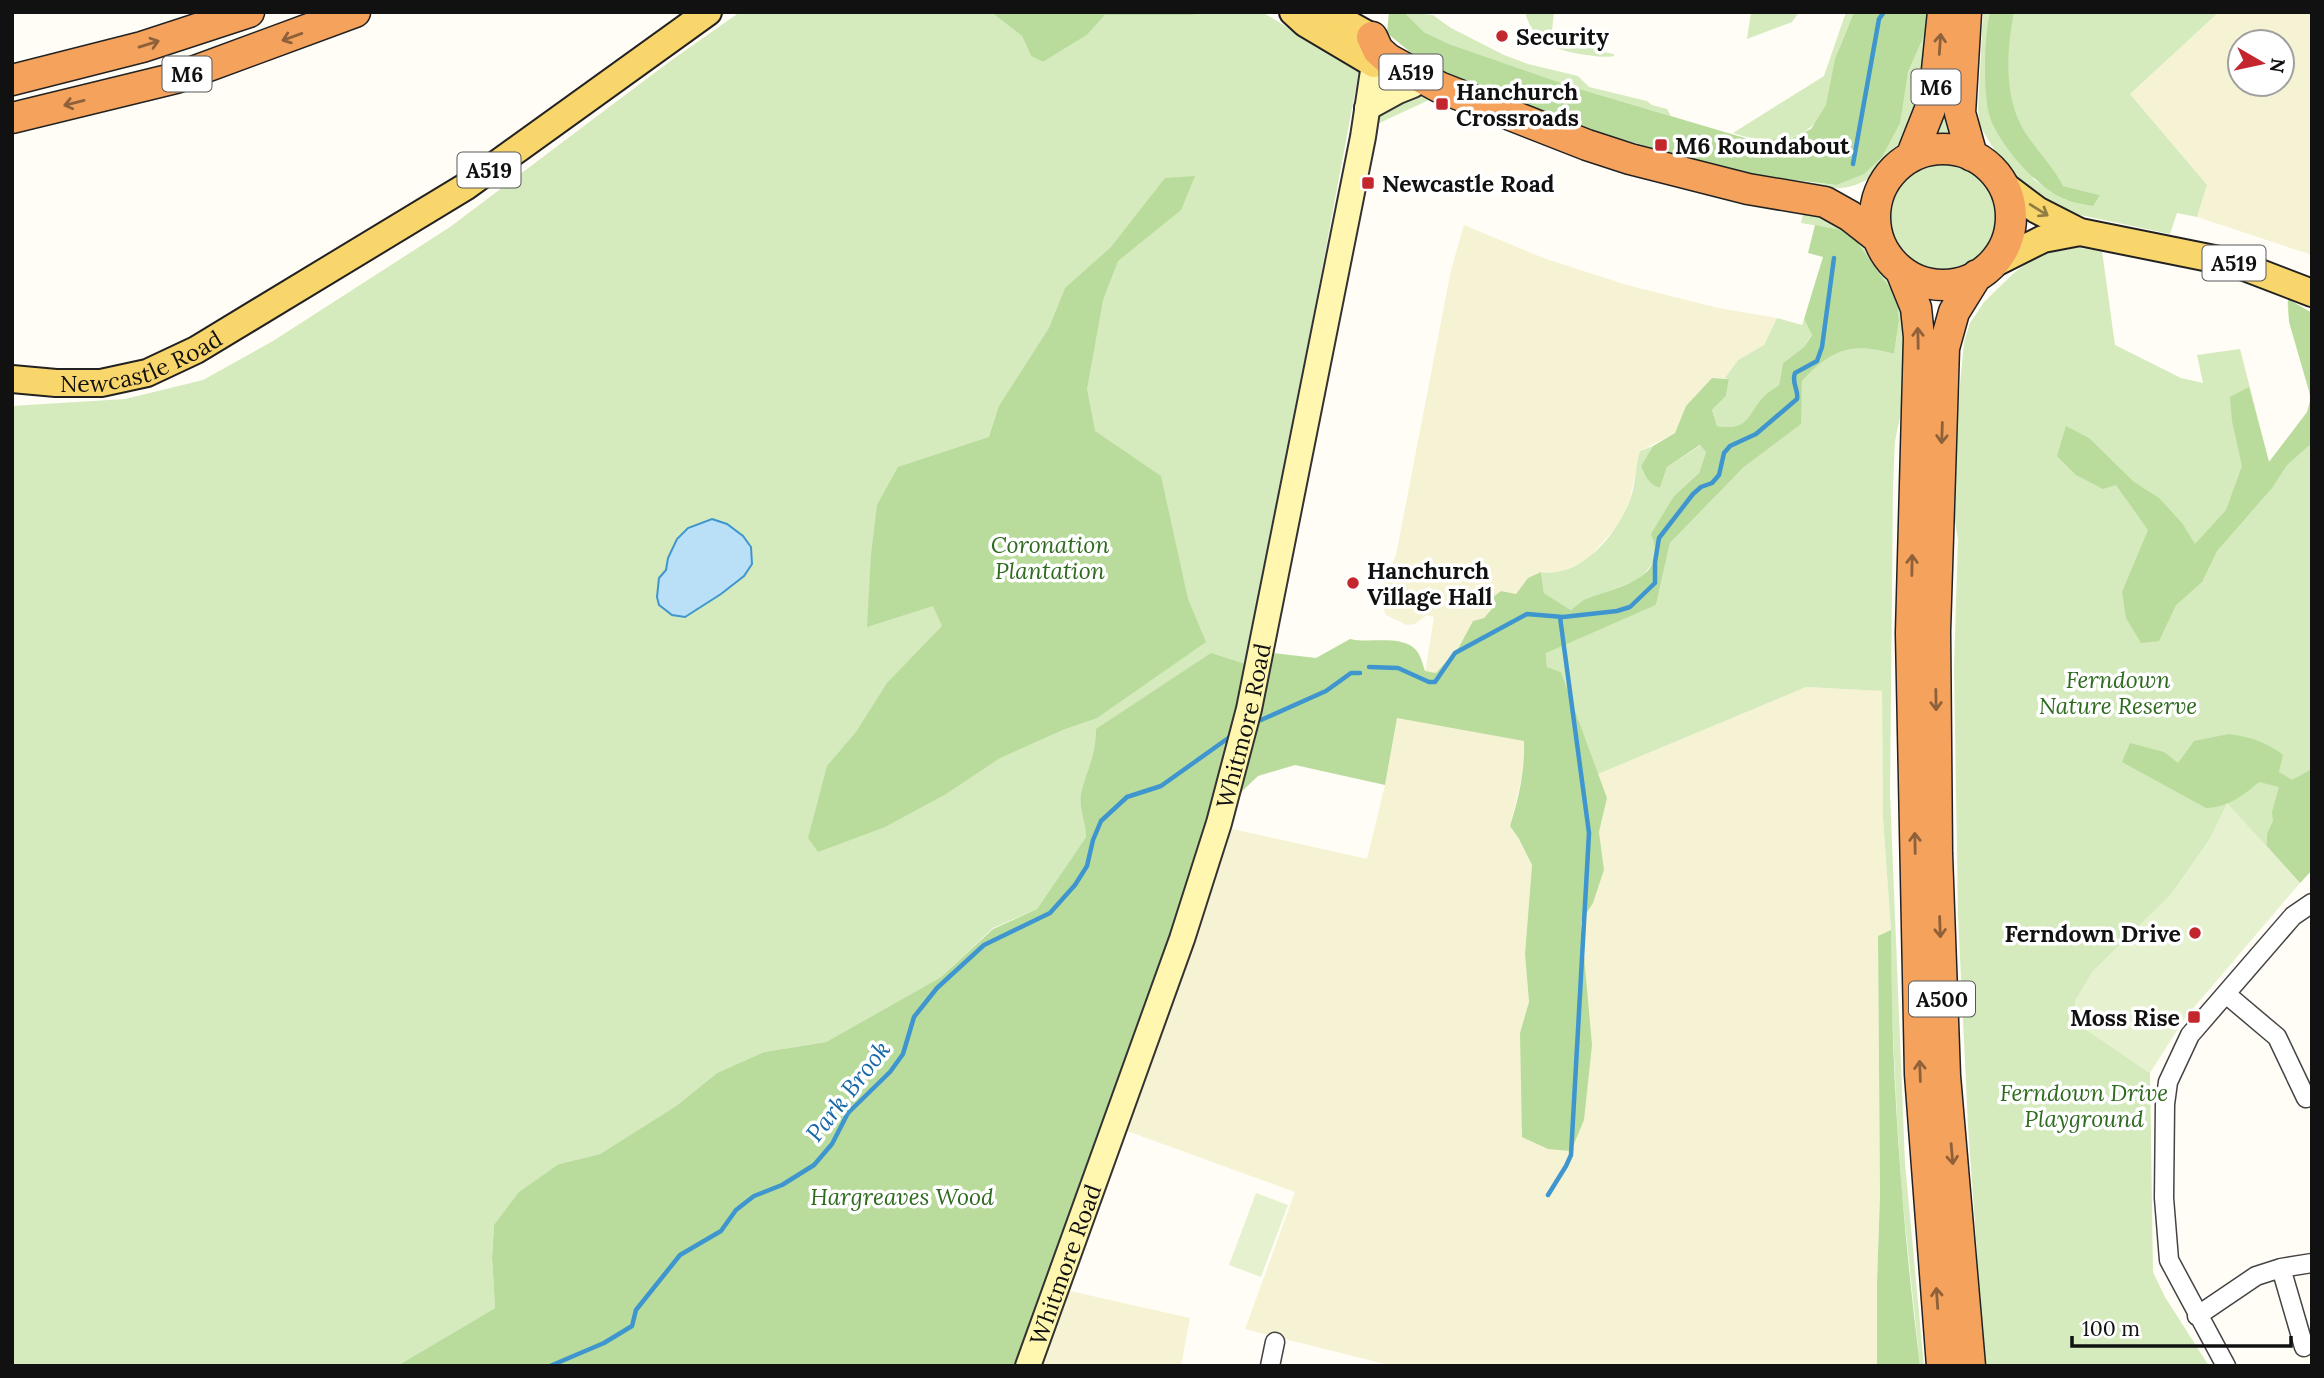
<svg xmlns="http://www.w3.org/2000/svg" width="2324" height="1378" font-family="Lora,serif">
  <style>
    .farmland { fill: #f6f3d4; fill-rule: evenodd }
    .green { fill: #d5ebbd }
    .forest { fill: #b9dc9c }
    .pitch { fill: #e6f2cf }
    .water { fill: #b9e0f7; stroke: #3f96cf; stroke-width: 2 }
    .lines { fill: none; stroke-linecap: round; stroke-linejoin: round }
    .stream { stroke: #3f96cf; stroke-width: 4.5 }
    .street-casing { stroke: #444; stroke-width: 21 }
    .secondary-casing { stroke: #333; stroke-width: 28 }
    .primary-casing { stroke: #222; stroke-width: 30 }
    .highway-casing { stroke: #222; stroke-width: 33 }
    .street { stroke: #fff; stroke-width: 18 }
    .secondary { stroke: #fff6b0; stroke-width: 24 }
    .primary { stroke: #f9d66b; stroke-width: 26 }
    .highway { stroke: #f5a25d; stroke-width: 30 }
    .oneway { stroke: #8e613b }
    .oneway2 { stroke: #917d42 }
    .poi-dot { fill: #c4262e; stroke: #fff; stroke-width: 2.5 }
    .labels { text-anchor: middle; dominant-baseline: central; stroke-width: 7; stroke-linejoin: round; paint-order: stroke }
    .shield { fill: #fff; stroke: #585858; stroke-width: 2 }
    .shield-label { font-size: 21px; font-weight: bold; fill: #111 }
    .poi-label { font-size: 23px; font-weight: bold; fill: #111; stroke: #fff; text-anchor: start }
    .street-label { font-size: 23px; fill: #111; stroke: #fff }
    .park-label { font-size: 23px; font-style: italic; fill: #2f6b1f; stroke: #fff }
    .water-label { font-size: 24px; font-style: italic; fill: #1768a6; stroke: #fff }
  </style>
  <rect width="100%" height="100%" fill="#fffdf5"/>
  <!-- farmland -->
  <path class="farmland" d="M 2219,12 L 2312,12 L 2312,255 L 2197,217 L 2207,185 L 2130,94 ZM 2240,42 L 2282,42 L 2282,84 L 2240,84 Z
    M 1464,225 L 1546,259 L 1627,285 L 1718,308 L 1777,318 L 1764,345 L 1738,360 L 1725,378 L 1712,378 L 1680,422 L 1675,433 L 1640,451 L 1630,499 L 1620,523 L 1587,560 L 1561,572 L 1541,572 L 1516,594 L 1501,591 L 1493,597 L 1496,604 L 1484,618 L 1473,621 L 1459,647 L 1436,673 L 1425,672 L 1434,617 L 1427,615 L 1415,624 L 1407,625 L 1386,615 L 1381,603 L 1384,585 L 1396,555 L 1451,270 Z
    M 1806,687 L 1882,691 L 1883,819 L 1891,930 L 1878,937 L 1880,1195 L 1877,1284 L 1877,1366 L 1393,1366 L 1245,1329 L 1295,1192 L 1127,1131 L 1191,945 L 1228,828 L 1367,859 L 1385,785 L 1397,717 L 1524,740 L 1524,769 L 1510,826 L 1519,839 L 1532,865 L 1525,954 L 1529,1002 L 1520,1033 L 1585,956 L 1581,922 L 1593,903 L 1604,870 L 1599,832 L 1607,798 L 1598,774 Z
    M 1070,1291 L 1190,1318 L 1181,1366 L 1043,1366 Z"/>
  <!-- green -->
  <path class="green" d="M 740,12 L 991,12 L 1022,36 L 1031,56 L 1043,62 L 1087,35 L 1105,15 L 1262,12 L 1359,71 L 1248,665 L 1097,729 C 1096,757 1087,768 1081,793 C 1078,806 1086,823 1086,837 L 1037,909 L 993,928 L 941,977 L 826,1042 L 764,1052 L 717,1073 L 676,1106 L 600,1154 L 559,1164 L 494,1225 L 492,1258 L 495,1308 L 397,1366 L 12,1366 L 12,406 L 125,399 L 203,380 L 273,341 L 450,227 L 669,62 Z
    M 1404,12 L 1433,15 L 1451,28 L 1504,55 L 1528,64 L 1578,76 L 1589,87 L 1647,101 L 1652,105 L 1667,109 L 1671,116 L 1573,87 L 1449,44 L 1424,32 Z
    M 1525,12 L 1554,12 L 1551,40 L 1581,43 L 1603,52 L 1614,54 L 1614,56 C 1605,58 1595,56 1586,55 C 1558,51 1533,43 1525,12 Z
    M 1751,12 L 1799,12 L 1792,22 L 1747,39 Z
    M 1846,12 L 1854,12 C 1848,27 1841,42 1836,58 C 1831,73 1832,91 1826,106 C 1809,145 1768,145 1733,133 L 1824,76 Z
    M 1983,12 L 1990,12 L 1986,75 L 2034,180 L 2066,200 L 2100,195 L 2063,186 L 2010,125 L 2004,12 L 2219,12 L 2130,94 L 2207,185 L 2197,217 L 2177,213 L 2170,234 L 2066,212 L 2029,191 L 1995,151 L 1980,126 L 1978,110 Z
    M 1928,27 L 1926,75 L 1911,129 L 1871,177 C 1849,192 1828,190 1804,182 L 1836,185 L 1904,91 L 1908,72 Z
    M 1421,94 L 1431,99 L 1373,126 L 1377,112 Z
    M 1945,97 L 1954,138 L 1929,137 Z
    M1887 217a54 54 0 1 1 108 0a54 54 0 1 1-108 0Z
    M 1804,209 L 1832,215 L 1872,251 L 1891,283 L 1905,316 L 1904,398 L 1895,441 L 1893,486 L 1890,793 L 1905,1163 L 1924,1366 L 1920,1366 L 1902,1195 L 1897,1118 L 1891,992 L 1891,930 L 1883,819 L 1882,691 L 1806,687 L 1598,774 L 1561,672 L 1547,667 L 1546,652 L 1656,605 L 1670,543 L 1744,467 L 1800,424 L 1802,381 C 1832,349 1851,342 1894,354 L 1899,320 L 1897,298 L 1853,236 L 1842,230 L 1801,223 Z
    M 2071,247 L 2102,251 L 2115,345 L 2181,378 L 2203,383 L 2197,355 L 2240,349 L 2269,462 C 2280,448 2302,426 2308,410 C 2318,382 2284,332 2288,299 L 2312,313 L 2312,870 L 2300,883 L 2227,804 L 2210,839 L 2173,892 L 2076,999 L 2073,1020 L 2150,1073 L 2153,1272 L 2165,1297 L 2209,1366 L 1985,1366 L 1968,1126 L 1958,914 L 1954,666 L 1958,539 L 1950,493 L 1964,342 L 1970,323 L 1984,302 L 2015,272 L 2047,248 Z
    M 1777,318 L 1802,325 L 1804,319 L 1812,334 L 1804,347 L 1783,363 L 1779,385 C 1775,388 1769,391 1765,395 C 1748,411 1751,432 1717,426 L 1712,410 L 1726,396 L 1729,379 L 1725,378 L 1738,360 L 1764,345 Z
    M 1701,445 L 1706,452 L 1699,473 L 1674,496 L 1665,513 L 1652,564 L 1640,579 L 1584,601 L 1571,610 L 1544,593 L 1541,572 C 1582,578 1617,534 1630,500 C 1636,484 1635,467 1640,451 L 1653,446 L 1641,466 C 1644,476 1649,485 1660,488 L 1667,467 Z"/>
  <!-- forest -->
  <path class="forest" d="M 991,12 L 1214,12 L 1190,15 L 1105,15 L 1087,35 L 1043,62 L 1031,56 L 1022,36 Z
    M 1389,12 L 1404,12 L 1424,32 L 1449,44 L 1573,87 L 1755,141 L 1792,138 L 1811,129 L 1826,105 L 1835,59 L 1854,12 L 1929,12 L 1928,27 L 1908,72 L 1900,123 L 1882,157 L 1864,174 L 1836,185 L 1744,174 L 1590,130 L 1475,88 L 1426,65 L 1387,33 Z
    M 1990,12 L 2014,12 C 2006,53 2003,103 2029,138 C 2041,155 2054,168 2063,186 L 2100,195 L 2093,206 C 2084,204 2075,203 2067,200 C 2038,190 1997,143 1989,114 C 1983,90 1984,37 1990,12 Z
    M 1195,176 L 1181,210 L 1118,261 L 1103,300 L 1087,389 L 1095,431 L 1161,476 L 1188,599 L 1206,642 L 1097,718 L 1065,729 L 1000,758 L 946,794 L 885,827 L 818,852 L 808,838 L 827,766 L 856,732 L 887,683 L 942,626 L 933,606 L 867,627 L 871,555 L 877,505 L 898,467 L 989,437 L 999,406 L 1049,328 L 1065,288 L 1111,247 L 1165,178 Z
    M 1815,225 L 1842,230 L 1853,236 L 1897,298 L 1899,320 L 1894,354 C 1851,342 1832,349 1802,381 L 1801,424 L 1744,467 L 1670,543 L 1656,605 L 1546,653 L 1547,667 L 1561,672 L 1607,798 L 1599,832 L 1604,870 L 1593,903 L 1581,922 L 1592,1045 L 1584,1120 L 1571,1151 L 1548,1149 L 1522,1137 L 1520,1033 L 1529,1002 L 1525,954 L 1532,865 L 1519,839 L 1510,826 C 1519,797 1525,771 1524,741 L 1397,718 L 1385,785 L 1295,765 L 1258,776 L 1214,818 L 1021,1366 L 397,1366 L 495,1308 L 492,1258 L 494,1225 L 519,1192 L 559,1164 L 600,1154 L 676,1106 L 717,1073 L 764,1052 L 826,1042 L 941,977 L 993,929 L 1037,909 L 1086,837 C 1086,823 1078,806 1081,793 C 1087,768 1096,757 1096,729 L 1211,653 L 1248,665 L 1273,653 L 1316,658 L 1350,639 C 1369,644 1401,634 1416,650 C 1421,655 1423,666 1425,671 L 1436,673 L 1459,647 L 1473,621 L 1484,618 L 1496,604 L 1493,597 L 1501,591 L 1516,594 L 1528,578 L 1541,572 L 1544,593 L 1571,610 C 1575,607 1579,603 1584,600 C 1613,587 1671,581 1651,534 L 1674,496 L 1699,473 L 1706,452 L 1700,445 L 1667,467 L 1660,488 C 1649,485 1645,477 1641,466 L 1653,446 L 1675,433 L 1686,406 L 1712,378 L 1729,379 L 1726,396 L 1712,410 L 1717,426 C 1751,432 1748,411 1765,395 C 1769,391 1775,388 1779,385 L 1783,363 L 1804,347 L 1812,335 L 1804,319 L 1823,257 L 1808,253 Z
    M 2288,299 L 2312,313 L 2312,443 L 2287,465 L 2272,488 L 2217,551 L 2202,582 L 2176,605 L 2159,641 L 2141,643 L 2126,618 L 2122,592 L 2148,530 L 2116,485 L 2103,489 L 2076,475 L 2057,456 L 2066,426 L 2089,438 L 2134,482 L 2159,498 L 2182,523 L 2195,544 L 2226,510 L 2242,466 L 2232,421 L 2230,397 L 2249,387 L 2269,462 L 2307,412 L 2311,398 L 2289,322 Z
    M 2229,734 C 2250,737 2267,742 2283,755 L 2279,772 L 2292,780 L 2312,769 L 2312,870 L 2300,883 L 2267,846 L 2267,834 L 2273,821 L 2272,812 L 2279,787 L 2259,782 C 2243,796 2228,807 2206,808 L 2122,762 L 2130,743 L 2164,752 L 2178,763 L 2194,741 Z
    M 1891,930 C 1891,1075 1902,1221 1920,1366 L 1877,1366 L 1877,1284 L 1880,1195 L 1878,936 Z"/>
  <!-- pitch -->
  <path class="pitch" d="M 2227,803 L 2300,883 L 2185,1018 L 2150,1073 L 2073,1021 L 2076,999 L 2092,972 L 2173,892 L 2210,839 Z
    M 1256,1193 L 1288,1205 L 1261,1277 L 1229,1265 Z"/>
  <!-- water -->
  <path class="water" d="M 712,519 L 727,524 L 743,536 L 751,547 L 752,564 L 744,576 L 721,594 L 685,617 L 672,615 L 659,605 L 657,597 L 659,578 L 666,570 L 668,558 L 677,539 L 688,528 Z"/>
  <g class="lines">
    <!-- stream -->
    <path class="stream" d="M 1853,164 L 1879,19 L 1884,12
      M 1369,667 L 1398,668 L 1429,682 L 1435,682 L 1455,653 L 1527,614 L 1563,617 L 1617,611 L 1630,607 L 1655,583 L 1655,562 L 1659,538 L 1693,494 L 1701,487 L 1712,483 L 1719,475 L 1724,453 L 1730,446 L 1756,434 L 1797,399 C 1799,390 1791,383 1795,373 L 1817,361 L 1822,347 L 1834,258
      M 1261,720 L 1326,691 L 1351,673 L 1360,673
      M 1548,1195 L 1566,1166 L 1571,1155 L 1589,833 L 1560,617
      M 550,1366 L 604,1343 L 632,1326 L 636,1310 L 680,1255 L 721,1231 L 736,1210 L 754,1196 L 782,1185 L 814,1165 L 832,1144 L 848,1113 L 890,1072 L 903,1054 L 914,1017 L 937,988 L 984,945 L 1050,913 L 1075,885 L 1087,866 L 1093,840 L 1101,821 L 1127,797 L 1161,786 L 1234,734"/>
    <!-- street casing -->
    <g class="street-casing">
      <path id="street" d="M 2226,994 L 2277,1037 L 2306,1098
        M 2281,1268 L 2304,1347
        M 2197,1316 L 2256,1276 L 2281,1268 L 2312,1263
        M 1270,1366 L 1275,1342
        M 2226,1366 L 2169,1260 L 2164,1198 L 2165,1104 L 2168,1082 L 2190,1035 L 2293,916 L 2312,903"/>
    </g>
    <!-- secondary casing -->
    <g class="secondary-casing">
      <g id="secondary">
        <path d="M 1367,108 L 1398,91 L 1413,85"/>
        <path id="s1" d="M 1028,1366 L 1182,939 L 1219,823 L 1249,709 L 1363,137 L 1374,64"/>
      </g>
    </g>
    <!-- primary casing -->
    <g class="primary-casing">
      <g id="primary">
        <path d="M 1293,12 L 1305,23 L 1374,64"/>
        <path d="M 1327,12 L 1372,37"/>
        <path d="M 2001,183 L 2037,210 L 2080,232 L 2234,263 L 2312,293"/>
        <path d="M 1991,265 L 2043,239 L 2080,232"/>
        <path id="s2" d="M 12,379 L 56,383 L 101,383 L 147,373 L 196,350 L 465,187 L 708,12"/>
      </g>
    </g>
    <!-- highway casing -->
    <g class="highway-casing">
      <path id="highway" d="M 1966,12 L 1960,113 L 1972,156
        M 1372,37 L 1378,50 L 1388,59 L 1439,87 L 1587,145 L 1630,159 L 1748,189 L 1825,202 L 1850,216 L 1878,238
        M 12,80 L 142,47 L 249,12
        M 12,118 L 176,78 L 355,12
        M1875 217a68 68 0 1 1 136 0a68 68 0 1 1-136 0Z
        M 1911,157 L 1934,99 L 1943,12
        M 1901,271 L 1916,308 L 1919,337 L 1911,633 L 1920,1074 L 1942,1366
        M 1970,1366 L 1945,1076 L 1937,854 L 1935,631 L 1944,348 L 1954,312 L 1977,275"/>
    </g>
    <!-- street -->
    <use href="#street" class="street"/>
    <!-- secondary -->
    <use href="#secondary" class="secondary"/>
    <!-- primary -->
    <use href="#primary" class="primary"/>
    <!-- highway -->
    <use href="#highway" class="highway"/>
  </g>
  <!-- one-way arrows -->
  <defs><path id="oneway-shaft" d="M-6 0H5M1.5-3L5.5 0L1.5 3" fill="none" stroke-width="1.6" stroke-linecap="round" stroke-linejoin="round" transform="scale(1.75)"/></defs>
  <g class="oneway">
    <use href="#oneway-shaft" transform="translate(292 37) rotate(160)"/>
    <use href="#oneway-shaft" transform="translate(149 44) rotate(-17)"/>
    <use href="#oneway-shaft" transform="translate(1940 44) rotate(-86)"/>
    <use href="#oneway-shaft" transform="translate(74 103) rotate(166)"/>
    <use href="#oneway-shaft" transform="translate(1918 338) rotate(-91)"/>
    <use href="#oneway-shaft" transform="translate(1942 433) rotate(92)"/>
    <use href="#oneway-shaft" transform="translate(1912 565) rotate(-89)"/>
    <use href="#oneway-shaft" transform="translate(1936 700) rotate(89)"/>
    <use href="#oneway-shaft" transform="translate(1915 843) rotate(-91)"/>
    <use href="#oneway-shaft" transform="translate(1940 927) rotate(88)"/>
    <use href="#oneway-shaft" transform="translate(1920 1071) rotate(-92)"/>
    <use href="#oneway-shaft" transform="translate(1952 1154) rotate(85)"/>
    <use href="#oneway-shaft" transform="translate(1937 1298) rotate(-94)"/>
  </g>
  <use class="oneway2" href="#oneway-shaft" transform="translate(2039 210) rotate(32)"/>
  <!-- markers -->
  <g class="poi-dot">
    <circle cx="1502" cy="36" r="7"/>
    <rect x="1435" y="97" width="14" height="14" rx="3.5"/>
    <rect x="1654" y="138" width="14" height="14" rx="3.5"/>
    <rect x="1361" y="176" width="14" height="14" rx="3.5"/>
    <circle cx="1353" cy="583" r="7"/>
    <circle cx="2195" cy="933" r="7"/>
    <rect x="2187" y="1010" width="14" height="14" rx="3.5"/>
  </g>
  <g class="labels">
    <!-- shield labels -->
    <g class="shield">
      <rect x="1379.5" y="54.5" width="63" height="35" rx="5"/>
      <rect x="162.5" y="56.5" width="49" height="35" rx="5"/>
      <rect x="1911.5" y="69.5" width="49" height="35" rx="5"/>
      <rect x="457.5" y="152.5" width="63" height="35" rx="5"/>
      <rect x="2202.5" y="245.5" width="63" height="35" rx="5"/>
      <rect x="1909" y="981.5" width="66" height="35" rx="5"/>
    </g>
    <g class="shield-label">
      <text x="1411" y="72">A519</text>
      <text x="187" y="74">M6</text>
      <text x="1936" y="87">M6</text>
      <text x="489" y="170">A519</text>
      <text x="2234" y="263">A519</text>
      <text x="1942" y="999">A500</text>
    </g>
    <!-- poi labels -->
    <g class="poi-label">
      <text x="1516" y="36">Security</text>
      <text x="1456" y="91">Hanchurch<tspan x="1456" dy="26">Crossroads</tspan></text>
      <text x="1675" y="145">M6 Roundabout</text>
      <text x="1382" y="183">Newcastle Road</text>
      <text x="1367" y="570">Hanchurch<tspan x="1367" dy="26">Village Hall</tspan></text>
      <text x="2181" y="933" text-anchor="end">Ferndown Drive</text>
      <text x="2180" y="1017" text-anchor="end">Moss Rise</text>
    </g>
    <!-- street labels -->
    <g class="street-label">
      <text stroke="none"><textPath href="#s2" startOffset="133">Newcastle Road</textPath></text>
      <text stroke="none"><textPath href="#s1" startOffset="676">Whitmore Road</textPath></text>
      <text stroke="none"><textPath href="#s1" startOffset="108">Whitmore Road</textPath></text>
    </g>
    <!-- park labels -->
    <g class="park-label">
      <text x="1050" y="544">Coronation<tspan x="1050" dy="26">Plantation</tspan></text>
      <text x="2118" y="679">Ferndown<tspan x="2118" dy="26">Nature Reserve</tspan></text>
      <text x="2084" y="1092">Ferndown Drive<tspan x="2084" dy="26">Playground</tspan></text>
      <text x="902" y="1196">Hargreaves Wood</text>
    </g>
    <!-- water labels -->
    <g class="water-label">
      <text transform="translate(848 1091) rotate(-52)">Park Brook</text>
    </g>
  </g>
  <!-- border -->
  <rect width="2324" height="1378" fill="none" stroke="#111111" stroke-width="28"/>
  <!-- north arrow -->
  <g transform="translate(2261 63) rotate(99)"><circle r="33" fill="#ffffff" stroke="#a0a0a0" stroke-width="2"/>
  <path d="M0-5L12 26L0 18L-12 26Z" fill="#c4262e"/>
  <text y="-10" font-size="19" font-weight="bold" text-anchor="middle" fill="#111111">N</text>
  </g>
  <!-- scale -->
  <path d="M2072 1336v10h219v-10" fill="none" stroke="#111111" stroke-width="3.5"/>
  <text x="2082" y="1336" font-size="21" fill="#111111" stroke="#ffffff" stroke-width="5" paint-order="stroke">100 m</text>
</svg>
